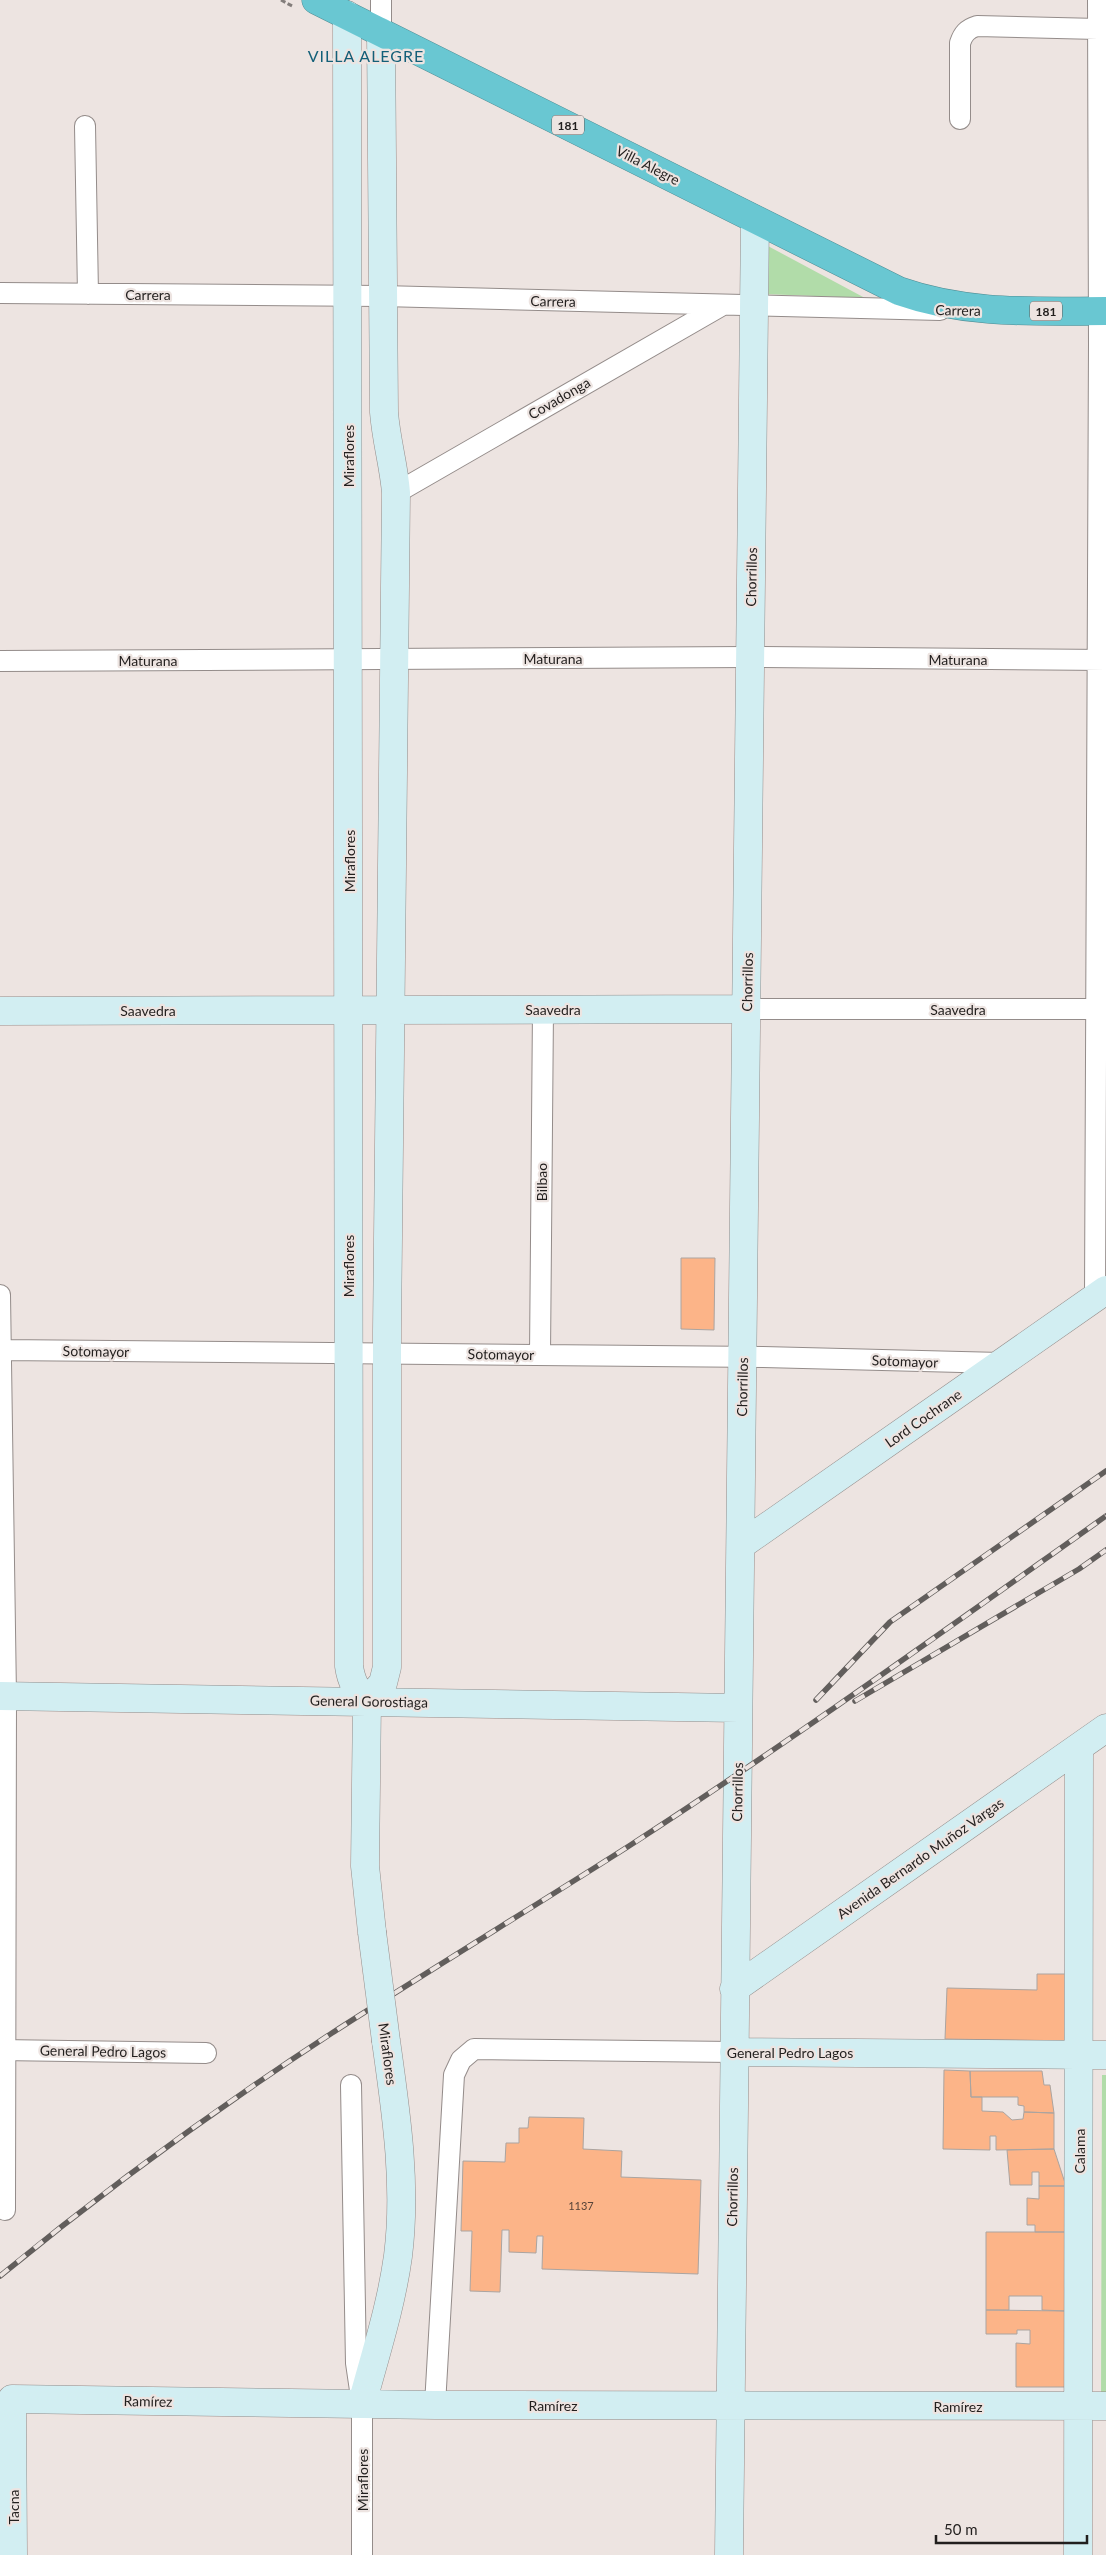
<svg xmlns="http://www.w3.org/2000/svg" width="1106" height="2555" font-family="Lato,sans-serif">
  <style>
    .green { fill: #b1dca9 }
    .building { fill: #fcb488; stroke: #aba4a0 }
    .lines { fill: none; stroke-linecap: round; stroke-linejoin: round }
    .street-casing { stroke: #948c8a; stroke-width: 22 }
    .secondary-casing { stroke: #948c8a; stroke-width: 29 }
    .highway-casing { stroke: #508c93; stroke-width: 29 }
    .path { stroke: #837d7b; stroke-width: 3; stroke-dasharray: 5 2.5; stroke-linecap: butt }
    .street { stroke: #fff; stroke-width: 20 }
    .secondary { stroke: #d2eef2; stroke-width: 28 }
    .highway { stroke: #69c7d2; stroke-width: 28 }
    .rail-casing { stroke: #625e5c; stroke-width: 5.5 }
    .rail { stroke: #ede4e1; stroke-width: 4; stroke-dasharray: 11; stroke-linecap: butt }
    .secondary-bridge-casing { stroke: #948c8a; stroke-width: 29; stroke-linecap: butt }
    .secondary-bridge { stroke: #d2eef2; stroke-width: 28 }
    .labels { text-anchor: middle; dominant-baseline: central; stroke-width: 4.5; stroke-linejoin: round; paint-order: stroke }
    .number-label { font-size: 11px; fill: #584438 }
    .shield { fill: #ede4e1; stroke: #5f5a58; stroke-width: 1 }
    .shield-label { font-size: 12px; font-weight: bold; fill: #221f1e }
    .street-label { font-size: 14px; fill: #221f1e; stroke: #ede4e1 }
    .quarter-label { font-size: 16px; letter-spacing: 1px; fill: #135f78; stroke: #ede4e1 }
  </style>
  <rect width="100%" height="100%" fill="#ede4e1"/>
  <!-- green -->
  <path class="green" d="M 766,245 L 865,298 L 764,294 Z
    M 1102,2075 L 1106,2075 L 1106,2398 L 1101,2398 Z"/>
  <!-- building -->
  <path class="building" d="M 681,1258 L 715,1258 L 714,1330 L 681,1329 Z
    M 1037,1974 L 1067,1974 L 1066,2041 L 945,2039 L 947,1988 L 1037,1990 Z
    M 944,2070 L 970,2071 L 971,2097 L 982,2097 L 982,2111 L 1003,2112 L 1012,2120 L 1023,2119 L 1024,2112 L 1054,2113 L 1054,2149 L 996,2150 L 996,2136 L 990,2136 L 990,2150 L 943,2149 Z
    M 970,2071 L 1042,2071 L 1044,2085 L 1050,2085 L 1054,2113 L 1024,2112 L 1024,2106 L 1018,2105 L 1018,2097 L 971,2097 Z
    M 529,2117 L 584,2118 L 583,2149 L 622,2151 L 621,2177 L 701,2180 L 698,2274 L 542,2269 L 543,2236 L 537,2236 L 536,2253 L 509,2252 L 509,2230 L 502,2230 L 500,2292 L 470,2291 L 472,2231 L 461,2231 L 463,2161 L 505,2162 L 506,2143 L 519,2143 L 519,2128 L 528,2128 Z
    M 1054,2149 L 1066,2186 L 1039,2186 L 1039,2172 L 1032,2172 L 1032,2185 L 1010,2185 L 1007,2150 Z
    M 1039,2186 L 1066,2186 L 1066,2232 L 1035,2232 L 1035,2225 L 1027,2225 L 1027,2198 L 1039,2199 Z
    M 986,2232 L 1066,2232 L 1066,2311 L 1042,2310 L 1042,2296 L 1009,2296 L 1009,2310 L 986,2310 Z
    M 986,2310 L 1066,2311 L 1066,2387 L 1016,2387 L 1016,2343 L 1030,2344 L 1030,2330 L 1017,2330 L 1017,2334 L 986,2334 Z"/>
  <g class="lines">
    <!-- street casing -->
    <g class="street-casing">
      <path id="street" d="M 381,0 L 381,32
        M 960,119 L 960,43 C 963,34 967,29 977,26 L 1098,29
        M 85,126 L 88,294
        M 0,293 L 382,296 L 940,310
        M 396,493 L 721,306
        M 0,661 L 750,657 L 1106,660
        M 746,1009 L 1106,1009
        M 0,1295 L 6,1696 L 5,2210
        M 1095,1298 L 1099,343 L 1098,0
        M 0,1350 L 763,1357 L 1001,1363
        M 540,1355 L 543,1009
        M 0,2050 L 206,2053
        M 351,2085 L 356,2363 L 362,2404 L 362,2555
        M 435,2405 L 454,2075 L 461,2060 L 474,2049 L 734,2052"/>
    </g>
    <!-- secondary casing -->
    <g class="secondary-casing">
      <path id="secondary" d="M 347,15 L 349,1666 C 351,1681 356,1691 367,1701
        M 0,1011 L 746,1009
        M 741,1545 L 1106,1290
        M 0,1696 L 738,1708
        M 372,1932 L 365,1866 L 367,1701 L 383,1683 L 387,1667 L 387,1331 L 396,493 C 394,466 386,440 384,412 L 381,32
        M 734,1989 L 1106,1728
        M 734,2052 L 1106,2055
        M 362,2404 C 375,2355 391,2307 398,2256 C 407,2185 396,2112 386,2041
        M 13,2555 L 12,2399 L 435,2405 L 1106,2406
        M 729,2555 L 755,220
        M 1078,2555 L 1079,1747"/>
    </g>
    <!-- highway casing -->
    <g class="highway-casing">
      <path id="highway" d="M 316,0 L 899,291 C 967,315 1035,311 1106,311"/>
    </g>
    <!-- path -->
    <path class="path" d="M 281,0 L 294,7"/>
    <!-- street -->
    <use href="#street" class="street"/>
    <!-- secondary -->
    <use href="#secondary" class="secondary"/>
    <!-- highway -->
    <use href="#highway" class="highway"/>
    <!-- rail casing -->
    <g class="rail-casing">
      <path id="rail" d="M 816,1700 L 890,1622 L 1106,1471
        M 855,1701 L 1079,1569 L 1106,1550
        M 0,2276 C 106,2189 217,2108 332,2033 C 430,1970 530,1909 629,1846 C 791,1741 948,1628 1106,1516"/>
    </g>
    <!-- rail -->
    <use href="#rail" class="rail"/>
    <!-- secondary-bridge casing -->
    <g class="secondary-bridge-casing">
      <path id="secondary-bridge" d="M 372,1932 L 386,2041"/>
    </g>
    <!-- secondary-bridge -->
    <use href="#secondary-bridge" class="secondary-bridge"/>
  </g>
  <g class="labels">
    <!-- number labels -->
    <g class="number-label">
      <text x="581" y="2205">1137</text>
    </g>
    <!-- shield labels -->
    <g class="shield">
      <rect x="552" y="115.5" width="32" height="19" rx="4"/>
      <rect x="1030" y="301.5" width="32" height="19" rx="4"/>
    </g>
    <g class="shield-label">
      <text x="568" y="125">181</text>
      <text x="1046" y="311">181</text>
    </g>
    <!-- street labels -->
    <g class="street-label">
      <text transform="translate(648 165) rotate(27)">Villa Alegre</text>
      <text x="148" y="294">Carrera</text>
      <text transform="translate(553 301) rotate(1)">Carrera</text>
      <text transform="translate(958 310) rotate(1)">Carrera</text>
      <text transform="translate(559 398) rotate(-30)">Covadonga</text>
      <text transform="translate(348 456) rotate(-90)">Miraflores</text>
      <text transform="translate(751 577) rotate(-89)">Chorrillos</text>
      <text x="553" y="658">Maturana</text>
      <text x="958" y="659">Maturana</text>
      <text x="148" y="660">Maturana</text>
      <text transform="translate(349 861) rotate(-90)">Miraflores</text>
      <text transform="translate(747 982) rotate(-89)">Chorrillos</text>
      <text x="553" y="1009">Saavedra</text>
      <text x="958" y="1009">Saavedra</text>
      <text x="148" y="1010">Saavedra</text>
      <text transform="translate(541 1182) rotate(-90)">Bilbao</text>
      <text transform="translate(348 1266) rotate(-90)">Miraflores</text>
      <text transform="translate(96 1351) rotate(1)">Sotomayor</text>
      <text transform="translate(501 1354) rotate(1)">Sotomayor</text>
      <text transform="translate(905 1361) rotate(2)">Sotomayor</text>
      <text transform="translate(742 1387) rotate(-89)">Chorrillos</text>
      <text transform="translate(923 1418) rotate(-35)">Lord Cochrane</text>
      <text transform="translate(369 1701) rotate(1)">General Gorostiaga</text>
      <text transform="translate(737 1792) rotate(-89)">Chorrillos</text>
      <text transform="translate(920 1858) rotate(-35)">Avenida Bernardo Muñoz Vargas</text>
      <text transform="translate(103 2051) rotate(1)">General Pedro Lagos</text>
      <text x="790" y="2052">General Pedro Lagos</text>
      <text transform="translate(388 2054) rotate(82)">Miraflores</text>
      <text transform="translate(1079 2151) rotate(-90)">Calama</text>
      <text transform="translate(732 2197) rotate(-89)">Chorrillos</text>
      <text transform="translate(148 2401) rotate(1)">Ramírez</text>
      <text x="553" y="2405">Ramírez</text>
      <text x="958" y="2406">Ramírez</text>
      <text transform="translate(362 2480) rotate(-90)">Miraflores</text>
      <text transform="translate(13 2507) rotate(-90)">Tacna</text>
    </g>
    <!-- quarter labels -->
    <g class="quarter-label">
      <text x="366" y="55">VILLA ALEGRE</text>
    </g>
  </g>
  <!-- scale -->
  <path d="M936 2535v8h151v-8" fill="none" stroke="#221f1e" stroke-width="2.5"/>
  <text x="944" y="2535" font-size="15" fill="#221f1e" stroke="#ede4e1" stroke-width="4" paint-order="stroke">50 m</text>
</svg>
